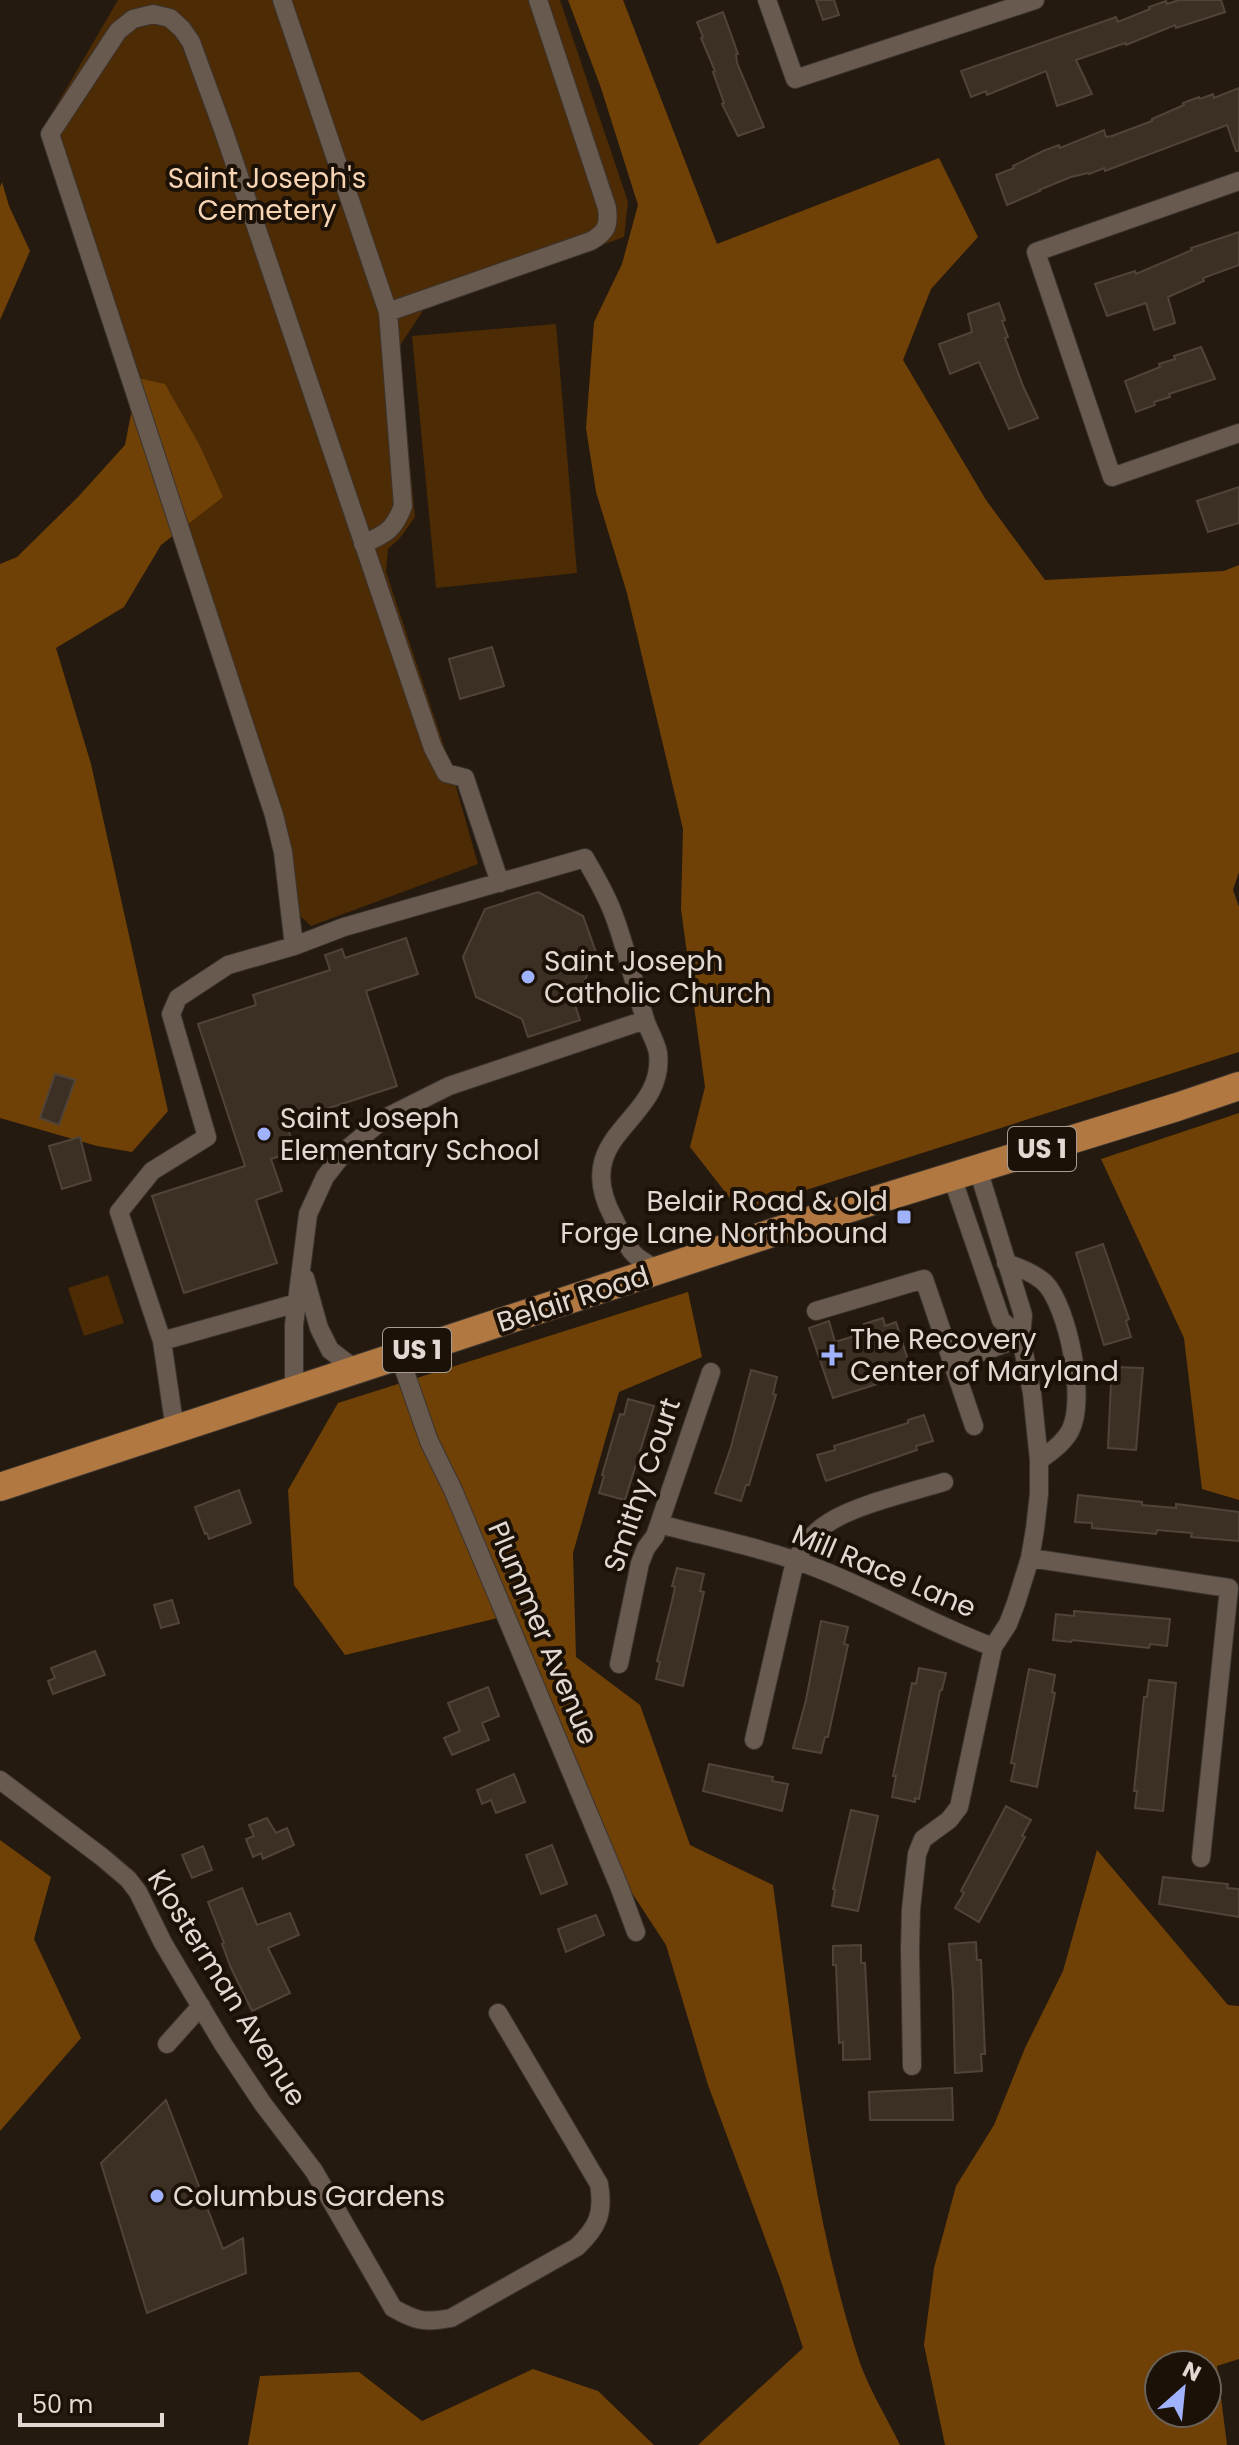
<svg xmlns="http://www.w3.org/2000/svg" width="1239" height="2445" font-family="Poppins,sans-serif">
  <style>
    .green { fill: #4d2b04 }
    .forest { fill: #6f4107; fill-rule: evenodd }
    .building { fill: #3c3025; stroke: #504438; stroke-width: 2 }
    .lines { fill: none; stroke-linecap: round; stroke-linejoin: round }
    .minor-casing { stroke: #3c342f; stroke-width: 20 }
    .highway-casing { stroke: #3c342f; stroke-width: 30 }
    .minor { stroke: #685a4e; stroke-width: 18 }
    .highway { stroke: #b17941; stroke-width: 28 }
    .poi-dot { fill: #a1b2fd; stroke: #1b1107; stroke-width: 3 }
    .labels { text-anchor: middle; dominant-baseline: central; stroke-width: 8; stroke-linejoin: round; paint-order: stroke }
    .shield { fill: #1b1107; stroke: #a69d95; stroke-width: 2 }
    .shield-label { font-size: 26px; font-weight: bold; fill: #e1d9d2 }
    .park-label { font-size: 28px; fill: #f7d4b4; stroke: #1b1107 }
    .poi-label { font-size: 28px; fill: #e1d9d2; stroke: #1b1107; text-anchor: start }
    .street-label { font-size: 28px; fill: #e1d9d2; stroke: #1b1107 }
  </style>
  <rect width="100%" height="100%" fill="#251a0f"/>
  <!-- green -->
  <path class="green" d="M 118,0 L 560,0 L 628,202 L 624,237 L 424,309 L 399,347 L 415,517 L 400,538 L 388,549 L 386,572 L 447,755 L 478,864 L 311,926 L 299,915 L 41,132 Z
    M 556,324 L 577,573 L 436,588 L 412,336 Z
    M 108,1275 L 124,1323 L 84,1336 L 68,1288 Z"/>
  <!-- forest -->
  <path class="forest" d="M 568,0 L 623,0 L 717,244 L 939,158 L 978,237 L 931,289 L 903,360 L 986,500 L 1045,580 L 1224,571 L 1239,565 L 1239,872 L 1233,890 L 1239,907 L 1239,1052 L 740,1211 L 690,1147 L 705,1087 L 681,909 L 683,829 L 627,593 L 596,492 L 586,428 L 594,322 L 622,264 L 638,205 L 601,88 Z
    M 2,182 L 9,206 L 30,251 L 0,320 L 0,187 Z
    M 138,378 L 165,384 L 200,446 L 223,497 L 161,545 L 124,607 L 56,648 L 91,764 L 168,1111 L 132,1152 L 97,1146 L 0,1118 L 0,564 L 17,557 L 78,497 L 125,445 Z
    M 1239,1113 L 1239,1500 L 1202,1489 L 1184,1338 L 1101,1159 Z
    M 688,1292 L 702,1357 L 619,1392 L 573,1553 L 576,1657 L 640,1705 L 690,1845 L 773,1885 C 795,2044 809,2209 860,2363 C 870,2391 887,2418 900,2445 L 698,2445 L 803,2348 L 781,2281 L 708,2085 L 666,1945 L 630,1890 L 514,1614 L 345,1655 L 294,1585 L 288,1490 L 338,1403 Z
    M 0,1840 L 51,1877 L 34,1939 L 81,2038 L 0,2131 Z
    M 1097,1850 L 1228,2005 L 1239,2006 L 1239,2359 L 1217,2366 L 1227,2445 L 945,2445 L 924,2345 L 934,2268 L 956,2186 L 994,2125 L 1025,2048 L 1063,1971 ZM 1159,2365 L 1207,2365 L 1207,2413 L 1159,2413 Z
    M 533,2369 L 598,2391 L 654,2445 L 248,2445 L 260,2376 L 359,2372 L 422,2421 Z"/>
  <!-- building -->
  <path class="building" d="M 816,0 L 834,0 L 839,15 L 823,20 Z
    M 1179,0 L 1221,0 L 1225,12 L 1176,28 L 1175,25 L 1126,45 L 1125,43 L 1076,60 L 1092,94 L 1057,106 L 1046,71 L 987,95 L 986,91 L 971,97 L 961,71 L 1116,17 L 1118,22 L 1150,9 L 1149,7 L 1166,1 L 1167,4 Z
    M 723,12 L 738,54 L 736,54 L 737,63 L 764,127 L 738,136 L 722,104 L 724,103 L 713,72 L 715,71 L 701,38 L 703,37 L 697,22 Z
    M 1239,88 L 1239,151 L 1236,151 L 1227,125 L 1105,171 L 1104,168 L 1089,174 L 1088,173 L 1071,177 L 1039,190 L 1040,191 L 1007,205 L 996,175 L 1014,168 L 1013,166 L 1043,151 L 1059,145 L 1060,148 L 1104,130 L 1106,137 L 1112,136 L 1152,121 L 1152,119 L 1184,105 L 1183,103 L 1199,97 L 1200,99 L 1213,94 L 1214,98 Z
    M 1239,232 L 1239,265 L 1203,278 L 1204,281 L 1168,297 L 1175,323 L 1154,330 L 1146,303 L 1107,316 L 1095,284 L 1135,271 L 1136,274 L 1192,250 L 1191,248 Z
    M 999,303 L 1005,320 L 1002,321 L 1008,337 L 1005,338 L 1023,386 L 1038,418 L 1009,429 L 979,362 L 950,374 L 939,344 L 972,332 L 968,314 Z
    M 1201,347 L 1215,379 L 1169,394 L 1170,397 L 1154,402 L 1155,405 L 1136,412 L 1125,381 L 1160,367 L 1159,364 L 1175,359 L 1174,356 Z
    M 1239,487 L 1239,523 L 1208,532 L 1197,501 Z
    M 492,647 L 504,686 L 460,699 L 449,659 Z
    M 538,892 L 583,916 L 597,955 L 574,1002 L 580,1020 L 528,1037 L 522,1019 L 476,997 L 463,957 L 485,909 Z
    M 406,938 L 418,974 L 366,991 L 397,1086 L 286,1122 L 295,1151 L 271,1159 L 282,1191 L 256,1200 L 277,1263 L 184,1293 L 152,1196 L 245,1166 L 198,1024 L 256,1005 L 253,995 L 330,970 L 325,955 L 342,949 L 345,958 Z
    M 55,1074 L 75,1080 L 59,1125 L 40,1118 Z
    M 80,1137 L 91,1180 L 62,1189 L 49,1146 Z
    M 1103,1244 L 1129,1319 L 1126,1321 L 1131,1337 L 1104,1345 L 1076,1253 Z
    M 883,1318 L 885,1326 L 896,1322 L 912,1373 L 833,1398 L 809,1328 L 829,1321 L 835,1342 L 867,1332 L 864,1324 Z
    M 1116,1367 L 1143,1368 L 1136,1450 L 1108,1448 L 1111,1383 L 1115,1384 Z
    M 751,1370 L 777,1377 L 773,1394 L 776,1395 L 749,1485 L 746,1485 L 741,1501 L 715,1493 L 731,1447 Z
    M 628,1399 L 654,1406 L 625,1500 L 621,1499 L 599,1493 L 604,1476 L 602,1475 L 620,1414 L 624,1415 Z
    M 924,1415 L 933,1441 L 916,1446 L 917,1450 L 826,1481 L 817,1455 L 835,1450 L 834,1446 L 908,1423 L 908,1420 Z
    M 239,1490 L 251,1523 L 209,1539 L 207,1533 L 205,1534 L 195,1507 Z
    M 1078,1495 L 1142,1502 L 1142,1505 L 1176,1508 L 1176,1504 L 1239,1512 L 1239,1541 L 1191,1537 L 1192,1533 L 1157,1530 L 1156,1534 L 1092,1528 L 1092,1523 L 1075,1522 Z
    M 677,1568 L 704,1574 L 700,1591 L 704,1592 L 683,1686 L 656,1679 L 660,1662 L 657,1661 L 672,1601 L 675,1587 L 672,1586 Z
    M 172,1600 L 179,1623 L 161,1628 L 154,1605 Z
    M 1074,1611 L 1170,1619 L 1167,1646 L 1150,1644 L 1149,1648 L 1072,1640 L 1071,1642 L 1053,1640 L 1056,1614 L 1074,1616 Z
    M 821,1621 L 848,1627 L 844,1644 L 848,1645 L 828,1737 L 825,1737 L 821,1753 L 793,1748 L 806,1700 Z
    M 95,1651 L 105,1675 L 53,1694 L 48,1681 L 55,1678 L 51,1668 Z
    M 919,1668 L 946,1673 L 942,1690 L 940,1690 L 919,1799 L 915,1798 L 915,1802 L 892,1797 L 896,1776 L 893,1776 L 912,1683 L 916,1684 Z
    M 1029,1669 L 1055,1675 L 1052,1692 L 1055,1693 L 1037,1787 L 1011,1781 L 1015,1764 L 1011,1763 Z
    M 1149,1680 L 1176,1683 L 1163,1811 L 1135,1808 L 1137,1791 L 1134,1791 L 1144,1697 L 1147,1697 Z
    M 488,1687 L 499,1716 L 482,1723 L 489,1740 L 452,1755 L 444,1738 L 460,1731 L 448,1703 Z
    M 709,1764 L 773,1777 L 772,1781 L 788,1784 L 782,1811 L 703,1791 Z
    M 514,1774 L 525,1802 L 496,1813 L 491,1800 L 482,1804 L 477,1790 Z
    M 1006,1806 L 1031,1820 L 1022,1836 L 1025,1837 L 979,1922 L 955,1908 L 964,1893 L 961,1891 Z
    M 851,1810 L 878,1816 L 858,1911 L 832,1906 L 835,1890 L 833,1889 Z
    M 267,1818 L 276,1833 L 287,1828 L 294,1845 L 263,1859 L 261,1853 L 253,1857 L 246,1839 L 254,1836 L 249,1825 Z
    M 552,1845 L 567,1884 L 541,1894 L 526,1855 Z
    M 203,1846 L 212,1870 L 192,1878 L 182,1855 Z
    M 1163,1877 L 1228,1884 L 1227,1888 L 1239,1889 L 1239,1917 L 1159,1904 Z
    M 242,1888 L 257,1925 L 290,1913 L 299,1935 L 268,1948 L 290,1993 L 252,2011 L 231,1968 L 222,1944 L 224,1943 L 208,1902 Z
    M 596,1915 L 604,1935 L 566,1952 L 558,1929 Z
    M 976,1942 L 977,1960 L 981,1960 L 985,2054 L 981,2054 L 982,2071 L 955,2073 L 953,1992 L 949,1944 Z
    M 861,1945 L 861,1963 L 865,1963 L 870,2059 L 843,2060 L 843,2042 L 839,2043 L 836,1965 L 833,1965 L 833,1946 Z
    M 952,2088 L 953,2120 L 870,2120 L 869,2092 Z
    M 166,2100 L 223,2249 L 243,2238 L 246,2273 L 147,2313 L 101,2163 Z"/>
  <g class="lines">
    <!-- minor casing -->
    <g class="minor-casing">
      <path id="minor" d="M 282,0 L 388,312 L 403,506 C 394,530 386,534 363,544
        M 767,0 L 795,79 L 1035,0
        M 1239,181 L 1036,252 L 1112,477 L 1239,433
        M 388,312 L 591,241 C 607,232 609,225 607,208 L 538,0
        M 294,946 L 283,852 L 274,815 L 50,134 L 118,31 L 133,19 L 153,14 L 170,18 L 182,29 L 191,42 L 224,132 L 433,748 L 446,773 L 465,778 L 500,883
        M 952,1177 L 1001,1320 L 1021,1338
        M 1006,1263 C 1020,1268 1034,1273 1045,1283 C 1068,1307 1087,1400 1070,1431 C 1063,1444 1050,1452 1039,1461
        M 305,1278 L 319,1328 L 330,1350 L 356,1370
        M 816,1311 L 924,1279 L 974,1426
        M 162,1341 L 297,1303
        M 399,1355 L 429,1441 L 453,1490 L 619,1886 L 636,1932
        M 953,1362 L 1021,1338
        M 294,1390 L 294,1325 L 308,1214 L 325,1177 L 347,1149 L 385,1118 L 449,1086 L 645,1020
        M 175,1430 L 162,1341 L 119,1212 L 152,1171 L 207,1137 L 171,1014 L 178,998 L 228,965 L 294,946 L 344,927 L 585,858 C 595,876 606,894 613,913 C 626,947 634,984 645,1019 C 648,1030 656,1041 658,1053 C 666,1122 568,1133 613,1217 C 619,1228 625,1245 634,1254 C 641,1261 652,1266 660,1271
        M 659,1524 C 712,1538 768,1549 819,1569 C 878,1592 933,1625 993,1647
        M 1030,1558 L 1229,1588 L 1201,1858
        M 619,1664 L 640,1563 L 646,1548 L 655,1536 L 711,1372
        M 754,1740 L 795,1561 C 804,1546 813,1532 828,1523 C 855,1505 911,1492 944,1482
        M 0,1780 L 102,1857 L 128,1879 L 138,1892 L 163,1943 L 223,2044 L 263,2104 L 314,2171 L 393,2308 C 416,2321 424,2323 451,2318 L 577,2247 C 598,2227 604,2213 599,2184 L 498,2013
        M 167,2044 L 201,2006
        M 912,2066 L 910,1950 L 911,1909 L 917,1854 L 923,1839 L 949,1820 L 959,1807 L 993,1647 L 1008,1624 L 1016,1603 L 1030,1558 L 1035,1529 L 1039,1494 L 1039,1460 L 1032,1393 L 1021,1338 L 1023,1315 L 978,1169"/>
    </g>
    <!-- highway casing -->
    <g class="highway-casing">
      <path id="highway" d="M 0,1487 L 805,1222 L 1177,1107 L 1239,1086"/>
    </g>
    <!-- minor -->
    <use href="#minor" class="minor"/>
    <!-- highway -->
    <use href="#highway" class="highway"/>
  </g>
  <!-- markers -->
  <g class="poi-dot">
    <circle cx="528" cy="977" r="8"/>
    <circle cx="264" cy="1134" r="8"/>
    <rect x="896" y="1209" width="16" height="16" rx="4"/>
    <path d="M828 1343h8v8h8v8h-8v8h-8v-8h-8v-8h8z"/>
    <circle cx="157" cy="2196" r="8"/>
  </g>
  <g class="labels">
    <!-- shield labels -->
    <g class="shield">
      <rect x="1008" y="1127" width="68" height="44" rx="6"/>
      <rect x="383" y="1328" width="68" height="44" rx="6"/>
    </g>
    <g class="shield-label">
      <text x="1042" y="1149">US 1</text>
      <text x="417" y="1350">US 1</text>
    </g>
    <!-- park labels -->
    <g class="park-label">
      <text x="267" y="178">Saint Joseph's<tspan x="267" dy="32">Cemetery</tspan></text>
    </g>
    <!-- poi labels -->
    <g class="poi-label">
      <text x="544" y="961">Saint Joseph<tspan x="544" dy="32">Catholic Church</tspan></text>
      <text x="280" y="1118">Saint Joseph<tspan x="280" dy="32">Elementary School</tspan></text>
      <text x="888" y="1201" text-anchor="end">Belair Road &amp; Old<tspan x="888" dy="32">Forge Lane Northbound</tspan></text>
      <text x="850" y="1339">The Recovery<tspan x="850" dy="32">Center of Maryland</tspan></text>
      <text x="173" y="2196">Columbus Gardens</text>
    </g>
    <!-- street labels -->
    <g class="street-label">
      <text transform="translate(573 1299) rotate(-18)">Belair Road</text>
      <text transform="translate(642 1485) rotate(-71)">Smithy Court</text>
      <text transform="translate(884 1571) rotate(23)">Mill Race Lane</text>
      <text transform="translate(543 1633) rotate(67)">Plummer Avenue</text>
      <text transform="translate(227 1988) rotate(58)">Klosterman Avenue</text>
    </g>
  </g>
  <!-- north arrow -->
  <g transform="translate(1183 2389) rotate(27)"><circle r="38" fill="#1b1107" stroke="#6a6158" stroke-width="2"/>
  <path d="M0-6L14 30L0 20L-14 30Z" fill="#a1b2fd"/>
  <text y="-12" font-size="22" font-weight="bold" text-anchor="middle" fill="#e1d9d2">N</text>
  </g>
  <!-- scale -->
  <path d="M20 2413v12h142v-12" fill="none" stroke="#e1d9d2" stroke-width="4"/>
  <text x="32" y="2413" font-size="24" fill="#e1d9d2" stroke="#1b1107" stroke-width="6" paint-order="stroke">50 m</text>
</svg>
